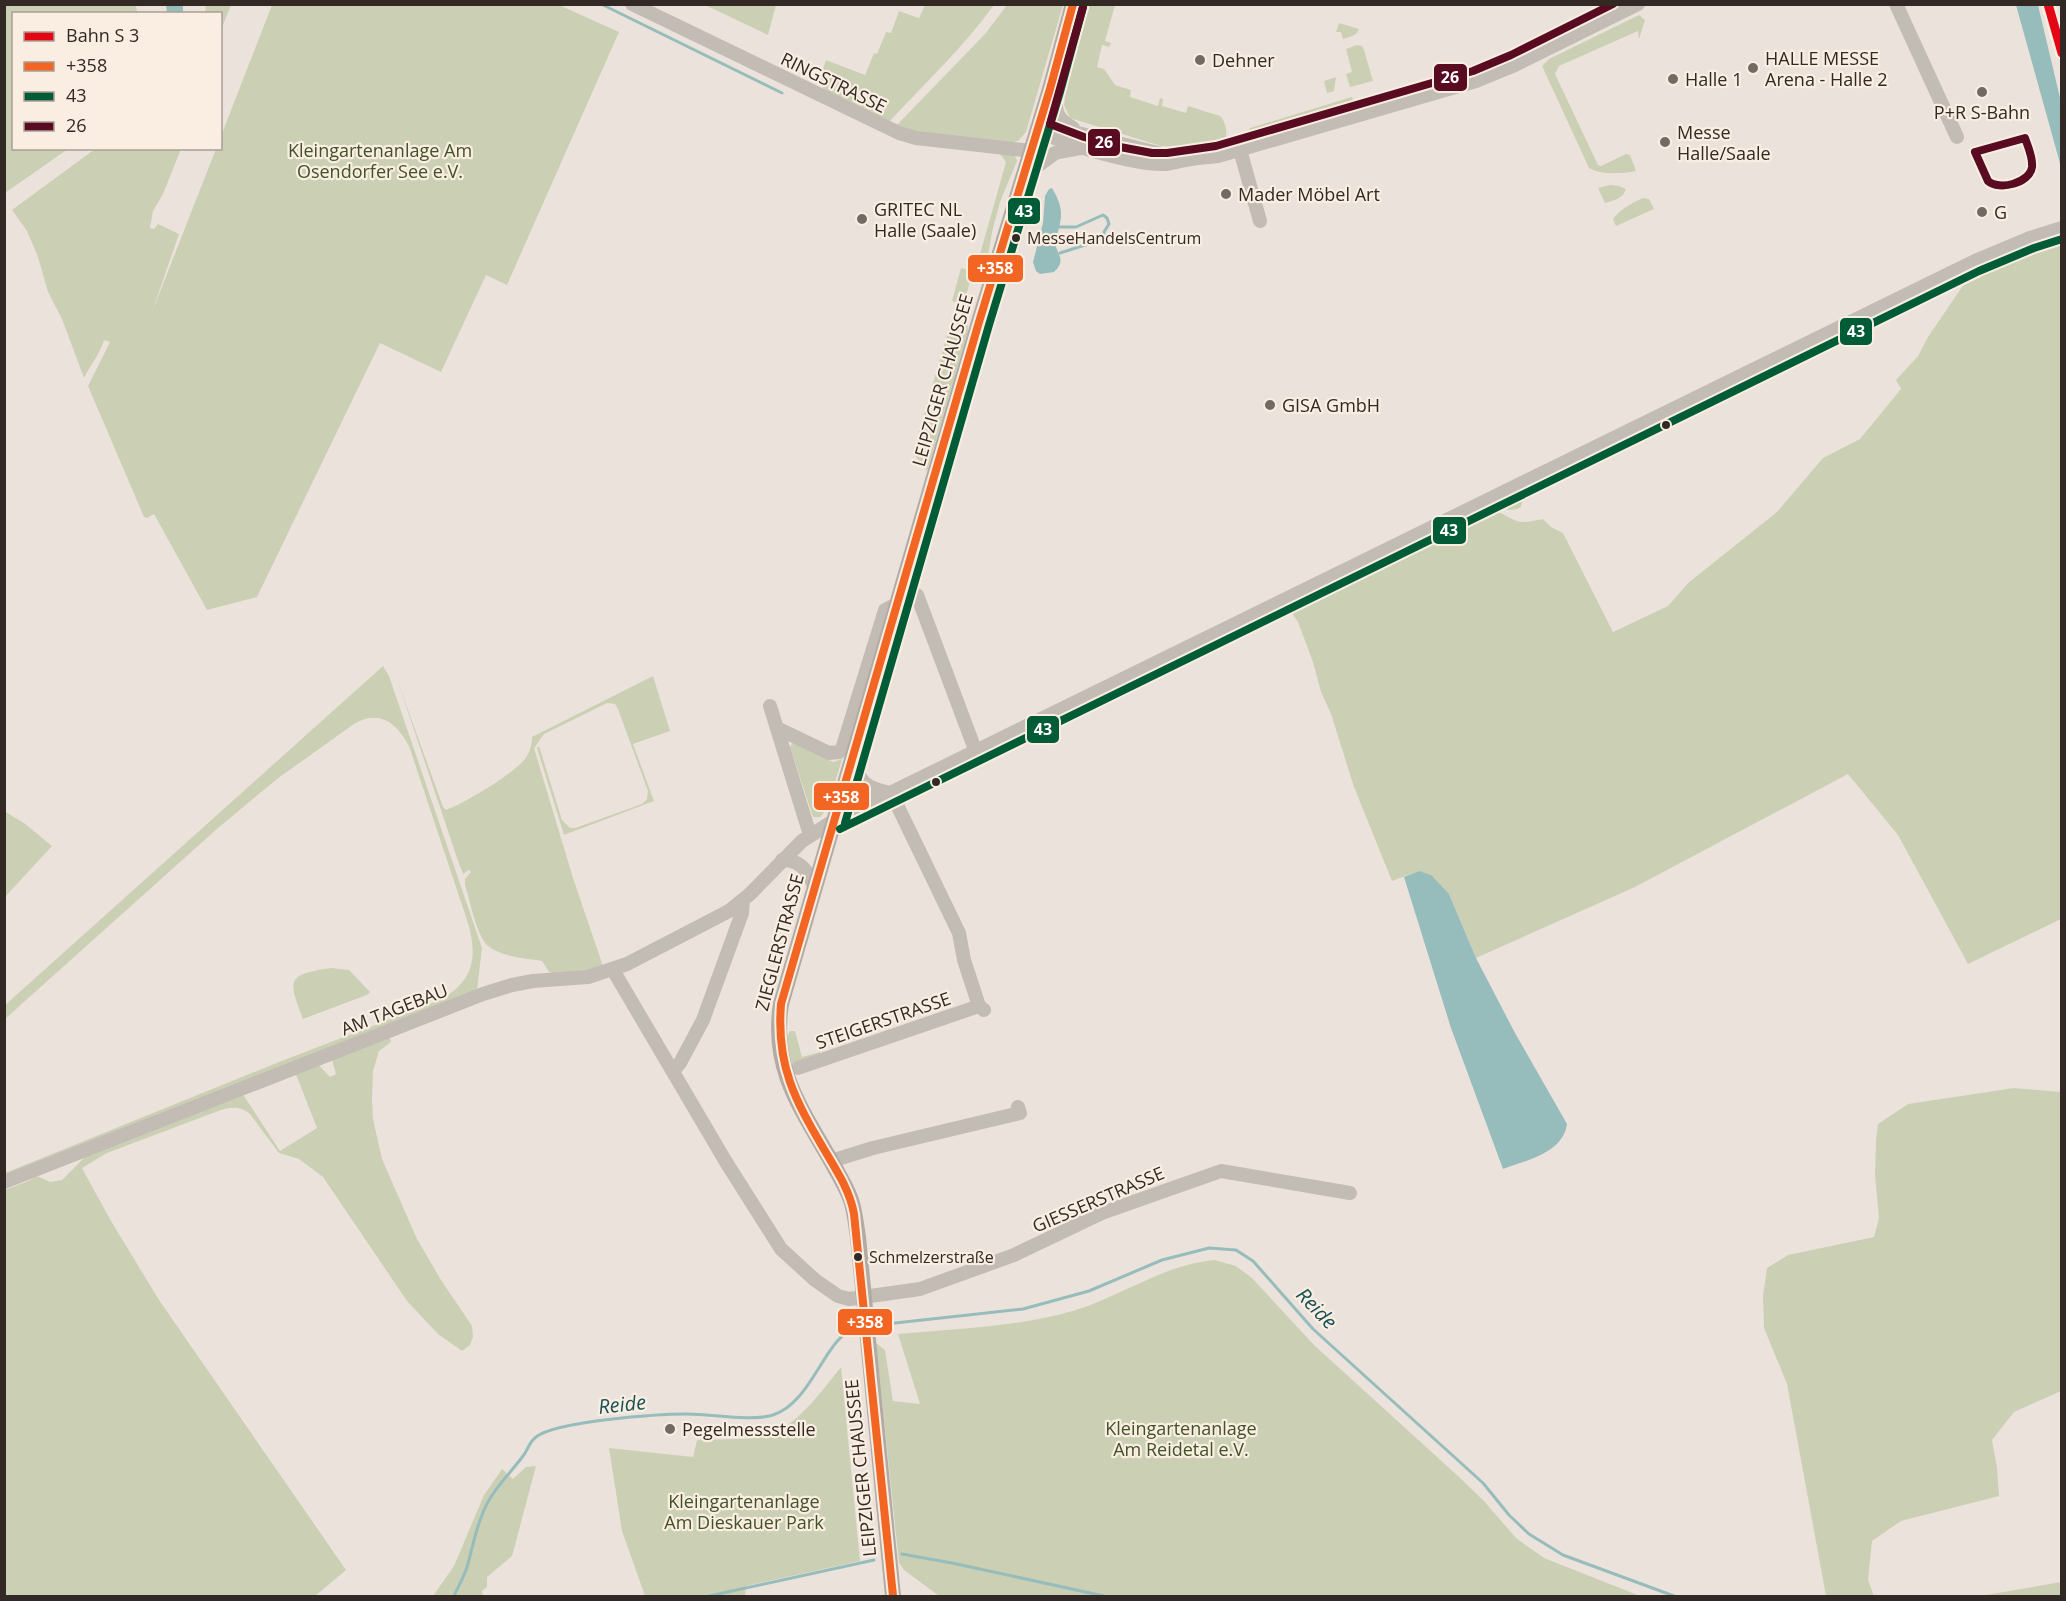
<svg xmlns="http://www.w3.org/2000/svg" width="2066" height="1601" font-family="'Open Sans',sans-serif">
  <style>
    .green { fill: #cbd0b4 }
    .water { fill: #97bcbc }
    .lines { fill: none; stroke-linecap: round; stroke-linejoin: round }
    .stream { stroke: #97bcbc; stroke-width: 3 }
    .minor { stroke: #c3bcb5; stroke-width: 14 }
    .major { stroke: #b2aaa4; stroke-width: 16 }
    .bus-1-casing { stroke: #f9eee1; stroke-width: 12 }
    .bus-2-casing { stroke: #f9eee1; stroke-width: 12 }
    .bus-3-casing { stroke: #f9eee1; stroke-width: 12 }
    .bus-1 { stroke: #f26522; stroke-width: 8 }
    .bus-2 { stroke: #005b37; stroke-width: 8 }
    .bus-3 { stroke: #590b22; stroke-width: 8 }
    .rail-1-casing { stroke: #f9eee1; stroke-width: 14 }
    .rail-1 { stroke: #e30614; stroke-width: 9 }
    .poi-dot { fill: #736a64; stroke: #f9eee1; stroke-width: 2 }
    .bus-dot { fill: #332924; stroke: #f9eee1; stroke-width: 2 }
    .labels { text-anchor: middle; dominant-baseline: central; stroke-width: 4.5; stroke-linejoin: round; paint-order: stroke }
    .bus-label { font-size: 16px; fill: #332924; stroke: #f9eee1; text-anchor: start }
    .poi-label { font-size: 18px; fill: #332924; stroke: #f9eee1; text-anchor: start }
    .street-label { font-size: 18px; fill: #332924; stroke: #f9eee1 }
    .park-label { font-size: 18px; fill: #415227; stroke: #f9eee1 }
    .water-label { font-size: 20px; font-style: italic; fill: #195055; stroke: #f9eee1 }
    .line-badge { stroke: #f9eee1; stroke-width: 2 }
    .badge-label { font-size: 16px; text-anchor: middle; font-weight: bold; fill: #fff }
  </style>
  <rect width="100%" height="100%" fill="#ebe3db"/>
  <!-- green -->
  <path class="green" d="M 5,4 L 136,5 L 137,13 L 14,14 L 14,148 L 68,149 L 5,193 Z
    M 206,5 L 231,5 L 221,30 L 220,14 L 205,13 Z
    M 272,5 L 559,5 L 619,32 L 507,285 L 486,275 L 441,372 L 380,343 L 257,597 L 207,610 L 154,514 L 147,518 L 144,517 L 88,386 L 110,342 L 104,340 C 99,356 91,364 84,378 L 62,319 L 48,292 L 38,257 L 27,231 L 12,210 L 95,149 L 181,149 L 163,194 L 153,211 L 150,228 L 154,229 L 158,224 L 179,234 L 152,312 L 216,149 L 220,148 L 221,136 Z
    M 705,5 L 776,4 L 776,5 L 768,35 Z
    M 925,5 L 994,5 C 963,48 924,84 888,123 L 827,94 L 819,81 L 826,60 L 865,75 L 874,53 L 877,54 L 886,32 L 891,33 L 899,11 L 919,18 Z
    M 1007,5 L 1063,5 L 1026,132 L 1018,141 L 1007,143 L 929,135 L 895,127 L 985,34 Z
    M 1087,5 L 1115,5 L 1105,41 L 1111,43 L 1109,47 L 1102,45 L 1097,67 L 1104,69 L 1115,85 L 1131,90 L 1130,97 L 1158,106 L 1160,98 L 1163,99 L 1162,106 L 1186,113 L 1188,106 L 1220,116 C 1226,121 1228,135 1225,142 L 1194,148 L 1161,146 L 1070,118 L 1064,105 L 1065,96 L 1081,23 Z
    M 1639,15 L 1645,20 L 1639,39 L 1638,31 L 1559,66 L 1555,74 L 1598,165 L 1601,166 L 1626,154 L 1630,155 L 1636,171 C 1623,174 1600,175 1589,168 L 1542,66 L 1549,59 Z
    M 1339,23 L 1359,29 C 1357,36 1349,37 1343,39 L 1341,32 L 1336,32 Z
    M 1357,45 L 1362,46 L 1364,50 L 1373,81 L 1350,87 L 1346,74 L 1352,72 L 1346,49 Z
    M 1336,77 L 1334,91 L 1327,93 L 1324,81 Z
    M 1352,97 L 1353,100 L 1358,99 L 1359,101 L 1248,136 L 1247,135 L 1250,128 Z
    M 997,150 L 1015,156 L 1017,161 L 1000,202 L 992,232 L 986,268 L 979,273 L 973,272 L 966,295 L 973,298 L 967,319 L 968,331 L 927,471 L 913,453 L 951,321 L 960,317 L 964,305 L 952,301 L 961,268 L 975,272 L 1006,162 Z
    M 1610,185 L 1619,186 L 1626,189 C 1623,199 1614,200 1605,203 L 1598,188 Z
    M 1643,198 L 1649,199 L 1654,209 L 1616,226 L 1613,219 C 1620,209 1632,203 1643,198 Z
    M 2061,238 L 2061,919 L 1968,964 L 1898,835 L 1848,774 L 1635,887 L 1476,958 L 1449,894 L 1419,871 L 1392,881 L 1354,787 L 1331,714 L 1321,692 L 1313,662 L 1298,622 L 1290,610 L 1290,606 L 1293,602 L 1484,507 C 1497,509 1506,517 1517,521 C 1525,524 1535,520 1543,519 L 1551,527 L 1563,533 L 1613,632 L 1668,606 L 1688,583 L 1777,512 L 1823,458 L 1860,439 L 1901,389 L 1896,380 L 1918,356 L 1928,337 L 1964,284 L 1962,282 L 1919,299 L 1917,294 L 2020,246 L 2023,250 Z
    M 1510,496 L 1522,501 L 1521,507 C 1514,511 1507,511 1500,506 L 1499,502 L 1506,498 L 1509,505 L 1514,503 Z
    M 383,666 L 389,676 L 482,948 L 477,990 L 5,1178 L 5,1173 L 279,1062 L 440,1000 C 475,981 478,955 467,920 L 409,746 C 397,723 379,709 354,724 L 277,779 L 218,828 L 5,1019 L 4,1006 Z
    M 653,676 L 670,731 L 633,744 L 654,801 L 564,835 L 537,748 L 539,746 L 562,820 L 570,828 L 575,828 L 642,804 L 647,799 L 648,791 L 618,709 L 615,704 L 607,703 L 544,734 L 534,748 L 573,878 L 604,969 L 557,975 L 549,972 L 542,961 C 525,958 502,957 488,946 C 476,935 470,900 465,885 L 465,879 L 471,872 L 469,870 L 463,874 L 458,861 L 398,682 L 443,807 L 446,810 C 465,803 512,775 525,759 C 530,752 532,745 532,737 Z
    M 793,742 L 833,762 L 842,759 L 827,809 L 820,817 L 813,817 L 790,747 Z
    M 4,811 L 24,823 L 52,846 L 5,897 Z
    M 331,968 L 349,970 L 370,992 L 367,995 L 303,1019 C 288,979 286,975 331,968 Z
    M 790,1031 L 795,1031 L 802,1057 L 820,1052 L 821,1056 L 792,1064 C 789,1054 784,1040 790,1031 Z
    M 389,1035 L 391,1042 L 379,1051 L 373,1071 L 372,1100 L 373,1119 L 382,1159 L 417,1239 L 441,1280 L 472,1326 L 473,1337 L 470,1345 L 462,1351 L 438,1334 L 407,1301 L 323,1177 L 299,1159 L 279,1153 L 250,1114 C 240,1106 232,1107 221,1110 L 107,1153 L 82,1168 L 111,1221 L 159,1300 L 346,1570 L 315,1596 L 5,1596 L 5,1190 L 28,1181 L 37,1176 L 50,1182 L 62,1180 L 86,1156 L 242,1093 L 280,1151 L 317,1128 L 295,1072 L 317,1063 L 330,1077 L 336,1074 L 332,1060 Z
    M 2014,1088 L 2061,1092 L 2061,1391 L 2014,1412 L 1992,1440 L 1997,1467 L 1999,1496 L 1901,1521 L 1872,1541 L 1868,1580 L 1874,1596 L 1826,1596 L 1787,1384 L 1764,1328 L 1763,1296 L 1767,1268 L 1788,1255 L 1874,1237 L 1879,1218 L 1875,1175 L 1876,1140 L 1878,1124 L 1908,1104 Z
    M 1215,1260 L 1236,1266 L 1252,1278 L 1314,1345 L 1458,1476 L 1484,1501 L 1516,1538 L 1544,1558 L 1640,1596 L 939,1596 L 904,1570 L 899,1563 L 876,1343 L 885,1350 L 893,1401 L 920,1404 L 898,1334 C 961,1328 1025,1327 1085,1307 C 1129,1291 1168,1264 1215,1260 Z
    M 841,1367 L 860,1561 L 746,1586 L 745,1596 L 645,1596 L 622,1531 L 609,1448 L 693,1457 L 697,1440 C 713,1439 754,1440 767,1436 C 799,1424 820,1393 841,1367 Z
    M 536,1466 L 514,1549 L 512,1556 L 487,1577 L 487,1587 L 482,1591 L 483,1596 L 433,1596 L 454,1566 L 484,1495 L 502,1469 L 513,1479 L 526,1467 Z
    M 2061,1582 L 2061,1596 L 1980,1596 Z"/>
  <!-- water -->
  <path class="water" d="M 166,5 L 183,5 L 183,13 L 167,13 Z
    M 2016,5 L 2038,5 L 2061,102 L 2061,167 Z
    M 1052,188 C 1066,211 1061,220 1055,243 C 1057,255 1067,260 1054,272 L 1040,274 L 1036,271 L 1033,262 L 1043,223 L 1045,196 L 1049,189 Z
    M 1419,871 L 1431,875 L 1449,894 L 1476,958 L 1515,1033 L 1567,1124 C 1563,1153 1527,1160 1503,1169 L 1451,1028 L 1404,877 Z"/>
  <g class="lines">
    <!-- stream -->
    <path class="stream" d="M 601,4 L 782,93
      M 1060,227 L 1076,227 L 1103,215 L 1107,218 L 1109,224 L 1104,232 L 1104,239 L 1060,253
      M 877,1325 L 1023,1309 L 1089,1291 L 1162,1260 L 1209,1248 L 1236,1250 L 1253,1261 L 1313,1329 L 1483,1483 L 1509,1515 L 1529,1534 L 1563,1555 L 1674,1596
      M 902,1554 L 952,1563 L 1104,1596
      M 454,1596 C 458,1587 464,1577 467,1567 C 472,1550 475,1532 482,1515 C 490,1492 509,1475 523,1456 C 528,1450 529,1442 536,1437 C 556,1421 659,1414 687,1414 C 713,1414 749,1422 773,1415 C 813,1402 825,1336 856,1328
      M 709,1596 L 874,1560"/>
    <!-- minor -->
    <path class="minor" d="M 632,4 L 899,133 L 916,138 L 1032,151
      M 1896,4 L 1957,137
      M 1050,89 C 1061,108 1049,114 1073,128
      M 1038,130 C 1062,144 1135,165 1163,164 C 1171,164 1178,161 1186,160 C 1197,158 1207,157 1218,156 L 1476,81 L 1515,65 L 1638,4
      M 1038,130 L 1054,127 L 1178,158
      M 1240,150 L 1260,221
      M 1025,175 L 1055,153 L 1081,148
      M 917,595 L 976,752
      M 770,706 L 810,835
      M 777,728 L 829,753 L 839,752 L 842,749 L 885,610 L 897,604
      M 854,757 C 858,782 865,788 891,793
      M 893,792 L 899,809 L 959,933 L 964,960 L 979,1006 L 984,1010
      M 782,860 C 801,860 806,870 814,885
      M 613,970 L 726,1162 L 781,1249 L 815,1280 L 838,1296 L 849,1299 L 920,1289 L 1014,1255 L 1102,1213 L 1221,1171 L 1350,1193
      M 798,1068 L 979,1006
      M 673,1071 L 680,1063 L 703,1020 L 742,913 L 743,900
      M 831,1161 L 873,1148 L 1020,1113 L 1018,1107
      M 4,1182 L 483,994 L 512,985 L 533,981 L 588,977 L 627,964 L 729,911 L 750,894 L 802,841 L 835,820 L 1975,261 L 2030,238 L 2062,228"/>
    <!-- major -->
    <path class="major" d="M 893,1596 L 858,1237 C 856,1225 855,1212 851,1200 C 846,1186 837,1172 830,1159 C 800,1107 771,1067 781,1004 L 979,322 L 1050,89 L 1073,4"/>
    <!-- bus-1 casing -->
    <g class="bus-1-casing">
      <path id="bus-1" d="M 893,1596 L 854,1214 C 850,1191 837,1171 825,1151 C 795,1100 776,1066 781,1004 L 979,322 L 1050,89 L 1073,4"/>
    </g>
    <!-- bus-2 casing -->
    <g class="bus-2-casing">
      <path id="bus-2" d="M 845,823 L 989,325 L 1060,92 L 1083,7
        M 840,829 L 1979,271 L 2034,248 L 2062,239"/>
    </g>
    <!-- bus-3 casing -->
    <g class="bus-3-casing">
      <path id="bus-3" d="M 1083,7 L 1050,124 L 1084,137 L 1120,147 L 1152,153 L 1167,153 L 1216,146 L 1473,71 L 1511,55 L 1613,4
        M 2025,138 C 2028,147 2033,157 2032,167 C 2030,183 1999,191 1988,181 L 1975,152 Z"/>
    </g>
    <!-- bus-1 -->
    <use href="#bus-1" class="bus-1"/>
    <!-- bus-2 -->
    <use href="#bus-2" class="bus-2"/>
    <!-- bus-3 -->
    <use href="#bus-3" class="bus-3"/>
    <!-- rail-1 casing -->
    <g class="rail-1-casing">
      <path id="rail-1" d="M 2048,4 L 2062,53"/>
    </g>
    <!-- rail-1 -->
    <use href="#rail-1" class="rail-1"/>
  </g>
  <!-- markers -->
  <g class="poi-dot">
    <circle cx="1200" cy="60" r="6"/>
    <circle cx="1753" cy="68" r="6"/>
    <circle cx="1673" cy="79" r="6"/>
    <circle cx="1982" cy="92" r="6"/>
    <circle cx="1665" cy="142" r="6"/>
    <circle cx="1226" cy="194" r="6"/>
    <circle cx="1982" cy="212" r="6"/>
    <circle cx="862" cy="219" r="6"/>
    <circle cx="1270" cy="405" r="6"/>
    <circle cx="670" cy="1429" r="6"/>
  </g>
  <g class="bus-dot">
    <circle cx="1016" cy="238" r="5"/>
    <circle cx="1666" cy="425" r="5"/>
    <circle cx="936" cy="782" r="5"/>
    <circle cx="858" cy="1257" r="5"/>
  </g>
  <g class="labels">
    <!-- bus labels -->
    <g class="bus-label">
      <text x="1027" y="238">MesseHandelsCentrum</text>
      <text x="869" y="1257">Schmelzerstraße</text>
    </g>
    <!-- poi labels -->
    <g class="poi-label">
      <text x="1765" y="58">HALLE MESSE<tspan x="1765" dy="21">Arena - Halle 2</tspan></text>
      <text x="1212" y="60">Dehner</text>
      <text x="1685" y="79">Halle 1</text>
      <text x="1982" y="112" text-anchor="middle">P+R S-Bahn</text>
      <text x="1677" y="132">Messe<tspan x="1677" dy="21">Halle/Saale</tspan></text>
      <text x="1238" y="194">Mader Möbel Art</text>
      <text x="874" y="209">GRITEC NL<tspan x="874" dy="21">Halle (Saale)</tspan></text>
      <text x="1994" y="212">G</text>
      <text x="1282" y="405">GISA GmbH</text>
      <text x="682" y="1429">Pegelmessstelle</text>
    </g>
    <!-- street labels -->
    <g class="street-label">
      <text transform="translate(834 82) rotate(26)">RINGSTRASSE</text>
      <text transform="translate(942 380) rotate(-74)">LEIPZIGER CHAUSSEE</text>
      <text transform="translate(779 942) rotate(-75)">ZIEGLERSTRASSE</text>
      <text transform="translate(394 1009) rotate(-21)">AM TAGEBAU</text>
      <text transform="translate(883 1020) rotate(-19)">STEIGERSTRASSE</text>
      <text transform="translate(1098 1199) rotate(-23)">GIESSERSTRASSE</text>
      <text transform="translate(860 1468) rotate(-96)">LEIPZIGER CHAUSSEE</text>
    </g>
    <!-- park labels -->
    <g class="park-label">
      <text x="380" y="150">Kleingartenanlage Am<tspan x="380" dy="21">Osendorfer See e.V.</tspan></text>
      <text x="1181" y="1428">Kleingartenanlage<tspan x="1181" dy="21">Am Reidetal e.V.</tspan></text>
      <text x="744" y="1501">Kleingartenanlage<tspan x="744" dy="21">Am Dieskauer Park</tspan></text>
    </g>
    <!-- water labels -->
    <g class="water-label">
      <text transform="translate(1317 1308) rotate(46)">Reide</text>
      <text transform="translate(622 1404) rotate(-6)">Reide</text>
    </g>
  </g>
  <g class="line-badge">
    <rect x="1433" y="63" width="35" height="29" rx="6" fill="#590b22"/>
    <rect x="1087" y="128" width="34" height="29" rx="6" fill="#590b22"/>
    <rect x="1007" y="197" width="34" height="28" rx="6" fill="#005b37"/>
    <rect x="967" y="254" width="57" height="29" rx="6" fill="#f26522"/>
    <rect x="1839" y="317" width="34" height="29" rx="6" fill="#005b37"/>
    <rect x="1432" y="516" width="35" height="29" rx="6" fill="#005b37"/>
    <rect x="1026" y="715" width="34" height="29" rx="6" fill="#005b37"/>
    <rect x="813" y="782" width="57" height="29" rx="6" fill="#f26522"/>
    <rect x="837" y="1308" width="56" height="28" rx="6" fill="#f26522"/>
  </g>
  <g class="badge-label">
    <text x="1450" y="83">26</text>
    <text x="1104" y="148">26</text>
    <text x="1024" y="217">43</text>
    <text x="995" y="274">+358</text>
    <text x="1856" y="337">43</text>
    <text x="1449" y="536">43</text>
    <text x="1043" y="735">43</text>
    <text x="841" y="803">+358</text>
    <text x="865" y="1328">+358</text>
  </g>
  <!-- border -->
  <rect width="2066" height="1601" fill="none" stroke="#332924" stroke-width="12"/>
  <!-- legend -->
  <rect x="12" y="12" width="210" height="138" fill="#f9eee1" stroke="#aa9f95" stroke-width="1.5"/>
  <rect x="24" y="32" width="30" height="9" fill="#e30614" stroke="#aa9f95" stroke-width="1.5"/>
  <text x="66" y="42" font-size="18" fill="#332924">Bahn S 3</text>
  <rect x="24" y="62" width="30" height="9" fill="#f26522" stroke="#aa9f95" stroke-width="1.5"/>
  <text x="66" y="72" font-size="18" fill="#332924">+358</text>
  <rect x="24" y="92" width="30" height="9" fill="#005b37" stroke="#aa9f95" stroke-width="1.5"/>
  <text x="66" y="102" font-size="18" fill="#332924">43</text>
  <rect x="24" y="122" width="30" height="9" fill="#590b22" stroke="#aa9f95" stroke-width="1.5"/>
  <text x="66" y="132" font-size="18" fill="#332924">26</text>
</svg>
